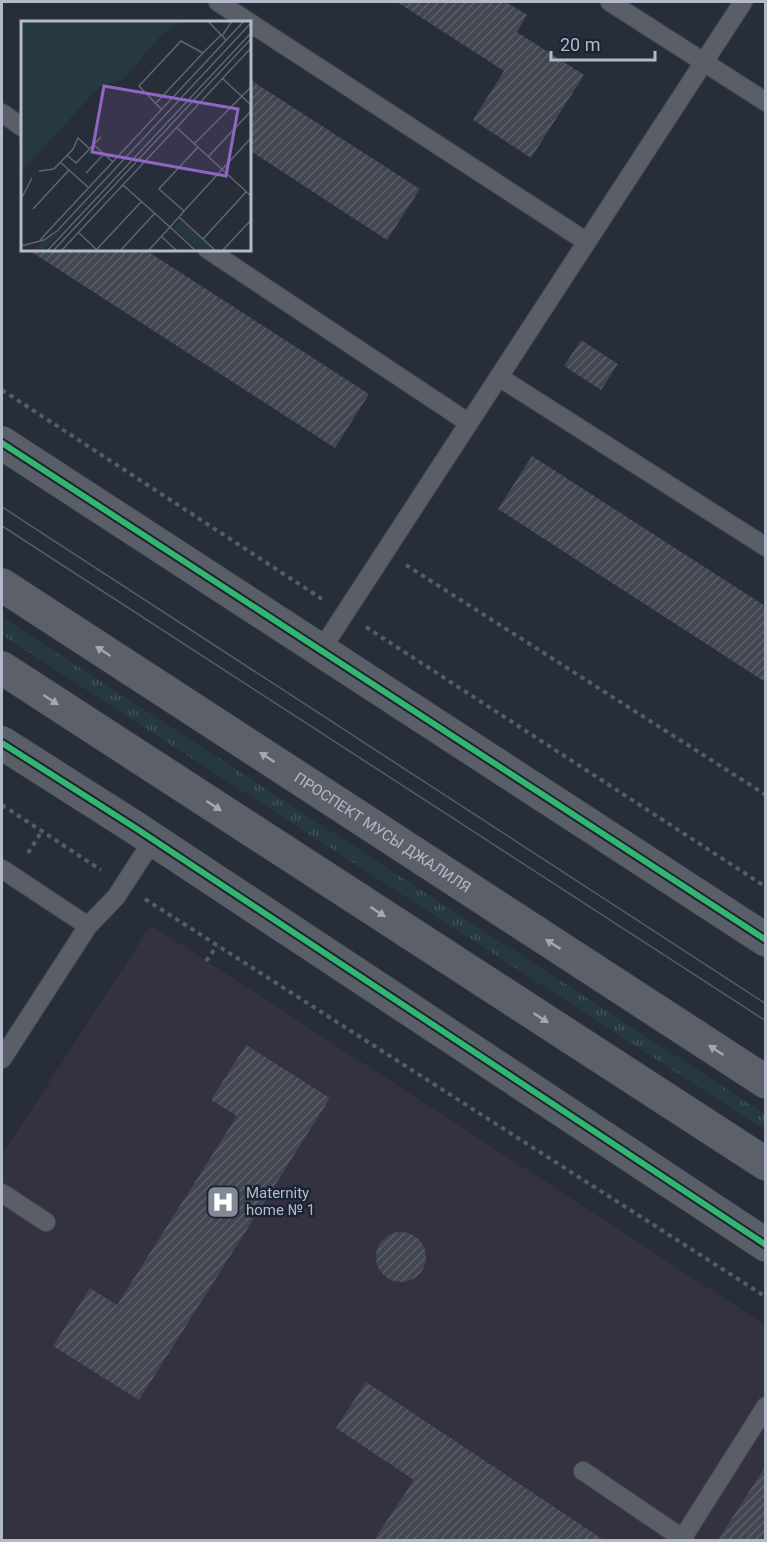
<svg xmlns="http://www.w3.org/2000/svg" width="767" height="1542" font-family="Roboto,sans-serif">
  <style>
    .medical { fill: #343241 }
    .grass { fill: url(#grass-tufts) }
    .building { fill: url(#building-hatch) }
    .lines { fill: none; stroke-linecap: round; stroke-linejoin: round }
    .lane-casing { stroke: #464a52; stroke-width: 20 }
    .street-casing { stroke: #464a52; stroke-width: 34 }
    .primary-casing { stroke: #464b55; stroke-width: 34 }
    .path { stroke: #565c64; stroke-width: 4; stroke-dasharray: 4.5 4.5; stroke-linecap: butt }
    .lane { stroke: #5a5e66; stroke-width: 18 }
    .street { stroke: #5a5e66; stroke-width: 33 }
    .primary { stroke: #5c6068; stroke-width: 33 }
    .tram { stroke: #575c64; stroke-width: 1.5 }
    .cycleway-casing { stroke: #1c2434; stroke-width: 10 }
    .cycleway { stroke: #33b770; stroke-width: 6 }
    .oneway { fill: #a1a8b6 }
    .labels { text-anchor: middle; dominant-baseline: central; stroke-width: 5; stroke-linejoin: round; paint-order: stroke }
    .street-label { font-size: 15px; fill: #b2baca; stroke: #1c2434 }
    .poi-label { font-size: 15px; fill: #b2baca; stroke: #1c2434; text-anchor: start }
    .inset-road { fill: none; stroke: #5f6673; stroke-width: 1.5 }
    .view { fill: #9165c3; fill-opacity: 0.15; stroke: #9165c3; stroke-width: 3 }
    .inset-edge { fill: none; stroke: #b2baca; stroke-width: 3 }
  </style>
  <defs>
    <pattern id="grass-tufts" width="24" height="20" patternUnits="userSpaceOnUse" patternTransform="scale(1.5)"><rect width="24" height="20" fill="#25393f"/><path d="M3 7l-1-3M5 7V3M7 7l1-3M15 17l-1-3M17 17v-4M19 17l1-3" fill="none" stroke="#425459"/></pattern>
    <pattern id="building-hatch" width="6" height="6" patternUnits="userSpaceOnUse" patternTransform="scale(1.5)"><rect width="6" height="6" fill="#414650"/><path d="M-1 1l2-2M0 6l6-6M5 7l2-2" fill="none" stroke="#5a5f68"/></pattern>
  </defs>
  <rect width="100%" height="100%" fill="#282e39"/>
  <!-- medical -->
  <path class="medical" d="M 151,925 L 765,1325 L 765,1540 L 2,1540 L 2,1155 Z"/>
  <!-- grass -->
  <path class="grass" d="M 2,617 L 765,1114 L 765,1130 L 2,635 Z"/>
  <!-- building -->
  <path class="building" d="M 397,2 L 506,2 L 527,15 L 517,32 L 584,75 L 531,158 L 473,120 L 504,71 Z
    M 249,79 L 420,189 L 387,240 L 249,150 Z
    M 27,249 L 144,249 L 369,394 L 335,448 Z
    M 581,340 L 618,364 L 601,390 L 564,366 Z
    M 532,456 L 765,606 L 765,682 L 498,509 Z
    M 246,1045 L 330,1098 L 139,1400 L 53,1346 L 90,1288 L 117,1305 L 237,1116 L 211,1100 Z
    M376 1257a25 25 0 1 1 50 0a25 25 0 1 1-50 0Z
    M 366,1382 L 604,1540 L 374,1540 L 414,1480 L 336,1428 Z
    M 765,1467 L 765,1540 L 718,1540 Z"/>
  <g class="lines">
    <!-- lane casing -->
    <g class="lane-casing">
      <path id="lane" d="M 218,2 L 587,242
        M 610,2 L 766,102
        M 2,113 L 22,127
        M 207,249 L 469,423
        M 499,377 L 766,547
        M 321,650 L 743,2
        M 2,869 L 88,926
        M 2,1059 L 88,926 L 116,897 L 153,840
        M 2,1193 L 46,1222
        M 583,1471 L 685,1540
        M 682,1539 L 766,1406"/>
    </g>
    <!-- street casing -->
    <g class="street-casing">
      <path id="street" d="M 2,443 L 766,940
        M 2,743 L 134,827 L 766,1245"/>
    </g>
    <!-- primary casing -->
    <g class="primary-casing">
      <g id="primary">
        <path id="s1" d="M 2,585 L 766,1082"/>
        <path d="M 2,668 L 766,1164"/>
      </g>
    </g>
    <!-- path -->
    <path class="path" d="M 2,390 L 322,599
      M 406,565 L 766,795
      M 366,627 L 766,887
      M 2,805 L 101,870
      M 28,853 L 42,831
      M 145,899 L 766,1297
      M 206,961 L 217,946"/>
    <!-- lane -->
    <use href="#lane" class="lane"/>
    <!-- street -->
    <use href="#street" class="street"/>
    <!-- primary -->
    <use href="#primary" class="primary"/>
    <!-- tram -->
    <path class="tram" d="M 2,507 L 766,1004
      M 2,526 L 766,1021"/>
    <!-- cycleway casing -->
    <g class="cycleway-casing">
      <path id="cycleway" d="M 2,443 L 766,940
        M 2,743 L 134,827 L 766,1245"/>
    </g>
    <!-- cycleway -->
    <use href="#cycleway" class="cycleway"/>
  </g>
  <!-- one-way arrows -->
  <defs><path id="oneway-solid" d="M-6-.8H1V-3.2L6.5 0L1 3.2V.8H-6Z" transform="scale(1.5)"/></defs>
  <g class="oneway">
    <use href="#oneway-solid" transform="translate(103 651) rotate(-147)"/>
    <use href="#oneway-solid" transform="translate(51 700) rotate(33)"/>
    <use href="#oneway-solid" transform="translate(267 757) rotate(-147)"/>
    <use href="#oneway-solid" transform="translate(214 806) rotate(33)"/>
    <use href="#oneway-solid" transform="translate(378 912) rotate(33)"/>
    <use href="#oneway-solid" transform="translate(553 944) rotate(-147)"/>
    <use href="#oneway-solid" transform="translate(541 1018) rotate(33)"/>
    <use href="#oneway-solid" transform="translate(716 1050) rotate(-147)"/>
  </g>
  <!-- icons -->
  <defs>
    <g id="hospital-square" transform="scale(1.725)"><rect x="-9" y="-9" width="18" height="18" rx="4" fill="#828997" stroke="#1c2434"/><path d="M-5-5h3v3.5h4V-5h3V5h-3V1.5h-4V5h-3Z" fill="#fff"/></g>
  </defs>
  <g fill-rule="evenodd">
    <use href="#hospital-square" x="223" y="1202"/>
  </g>
  <g class="labels">
    <!-- street labels -->
    <g class="street-label">
      <text stroke="none"><textPath href="#s1" startOffset="454">ПРОСПЕКТ МУСЫ ДЖАЛИЛЯ</textPath></text>
    </g>
    <!-- poi labels -->
    <g class="poi-label">
      <text x="246" y="1193">Maternity<tspan x="246" dy="17">home № 1</tspan></text>
    </g>
  </g>
  <!-- overview -->
  <g transform="translate(21 21)">
    <rect width="230" height="230" fill="#282e39"/>
    <path d="M 229,6 L 23,229 L 20,229 L 16,225 L 41,208 ZM 160,199 L 193,229 L 177,229 L 153,207 Z" fill="#25393f"/>
    <path d="M 0,0 L 157,0 L 157,2 L 141,13 L 103,58 L 79,65 L 0,151 Z" fill="#25393f"/>
    <path class="inset-road" d="M 187,0 L 205,19M 201,15 L 211,0M 201,57 L 230,84M 135,82 L 182,32M 141,89 L 118,65 L 160,20 L 182,32 L 200,14M 155,106 L 230,175M 173,123 L 230,66M 73,124 L 92,141M 46,134 L 55,142 L 80,116M 187,136 L 230,90M 39,141 L 67,166M 18,150 L 33,148 L 52,128 L 57,117 L 69,128M 65,152 L 83,133M 102,164 L 149,206 L 158,196 L 195,230M 0,178 L 11,157M 12,188 L 48,149M 163,190 L 230,117M 158,196 L 163,190 L 138,168 L 177,126M 57,211 L 76,229M 140,215 L 156,230M 182,218 L 225,171M 19,219 L 223,0M 0,225 L 23,219 L 37,209 L 230,2M 76,228 L 121,180M 26,230 L 230,12M 32,230 L 230,18M 40,230 L 230,27M 99,230 L 134,192M 127,230 L 149,206 L 175,230M 201,230 L 230,199"/>
    <path class="view" d="M 83,65 L 217,88 L 205,155 L 71,131 Z"/>
    <rect width="230" height="230" class="inset-edge"/>
  </g>
  <!-- border -->
  <rect width="767" height="1542" fill="none" stroke="#b2baca" stroke-width="6"/>
  <!-- scale -->
  <path d="M551 51v9h104v-9" fill="none" stroke="#b2baca" stroke-width="3"/>
  <text x="560" y="51" font-size="18" fill="#b2baca" stroke="#1c2434" stroke-width="4.5" paint-order="stroke">20 m</text>
</svg>
